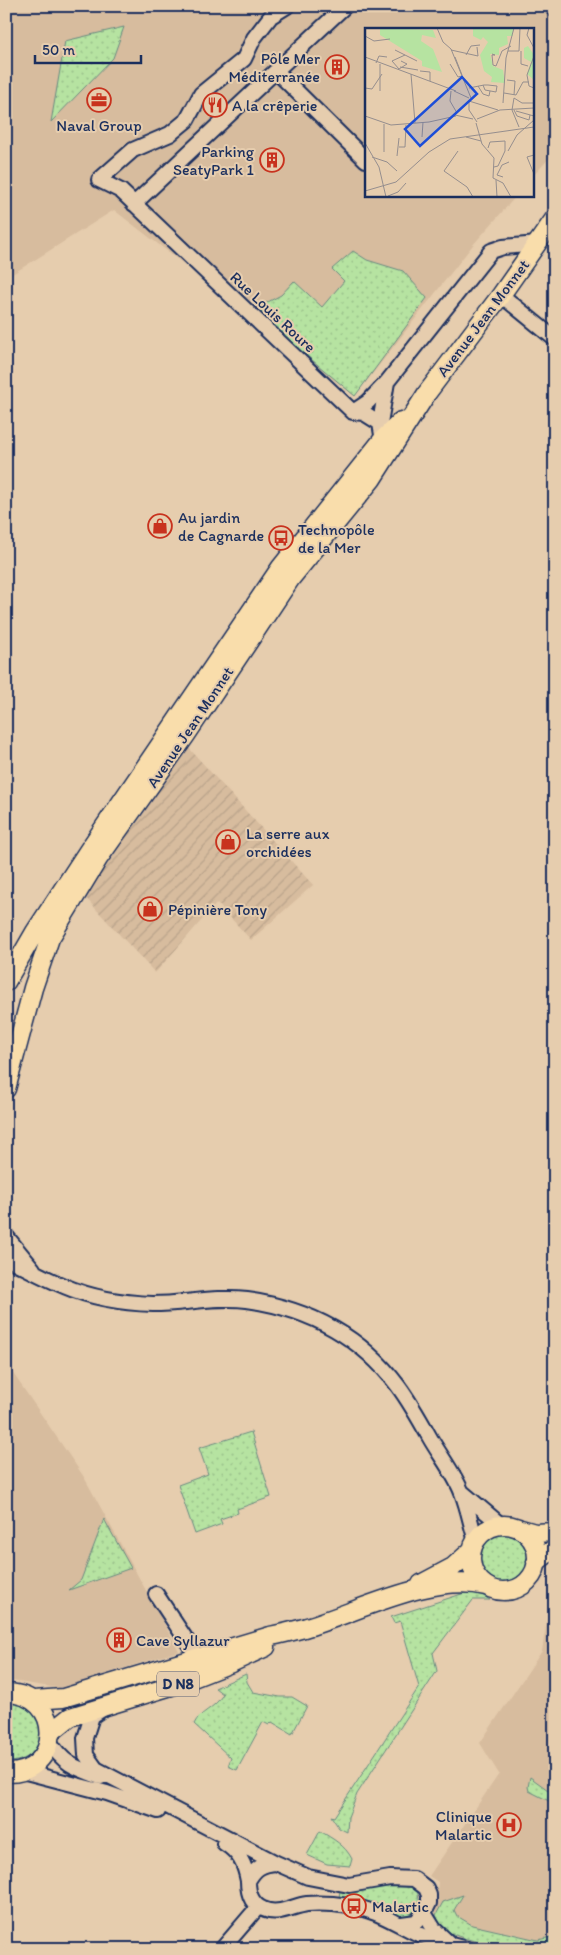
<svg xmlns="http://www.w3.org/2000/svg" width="561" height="1955" font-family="Itim,sans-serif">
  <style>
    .built { fill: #d7bc9e }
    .industrial { fill: url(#industrial-furrows) }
    .grass { fill: url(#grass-dots); stroke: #688980 }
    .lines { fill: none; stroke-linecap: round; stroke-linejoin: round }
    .minor-casing { stroke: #1b2f5e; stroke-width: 18 }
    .major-casing { stroke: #1b2f5e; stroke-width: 21 }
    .minor { stroke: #e6cdae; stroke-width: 14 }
    .major { stroke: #f9ddab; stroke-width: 18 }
    .labels { text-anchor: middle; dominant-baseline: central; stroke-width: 4; stroke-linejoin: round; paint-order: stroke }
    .shield { fill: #e6cdae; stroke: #585e76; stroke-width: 1 }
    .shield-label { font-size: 15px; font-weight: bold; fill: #1b2f5e }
    .poi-label { font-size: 16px; fill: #1b2f5e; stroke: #e6cdae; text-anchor: start }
    .street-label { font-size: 16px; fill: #1b2f5e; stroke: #e6cdae }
    .inset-road { fill: none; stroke: #958e8e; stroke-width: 1 }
    .view { fill: #1d4ed8; fill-opacity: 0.15; stroke: #1d4ed8; stroke-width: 2.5 }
    .inset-edge { fill: none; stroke: #1b2f5e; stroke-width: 2.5 }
  </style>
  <defs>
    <pattern id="industrial-furrows" width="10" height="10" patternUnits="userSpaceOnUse" patternTransform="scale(1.25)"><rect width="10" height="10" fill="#d7bc9e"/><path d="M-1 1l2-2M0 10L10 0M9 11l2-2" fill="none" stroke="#b8a28a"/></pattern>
    <pattern id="grass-dots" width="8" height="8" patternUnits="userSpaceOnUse" patternTransform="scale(1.25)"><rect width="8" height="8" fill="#b6e3a1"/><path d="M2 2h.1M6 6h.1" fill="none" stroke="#9cc38d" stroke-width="1.8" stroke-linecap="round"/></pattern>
  </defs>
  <rect width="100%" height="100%" fill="#e6cdae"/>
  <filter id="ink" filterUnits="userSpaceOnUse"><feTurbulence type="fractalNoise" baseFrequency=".02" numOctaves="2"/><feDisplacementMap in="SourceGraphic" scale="10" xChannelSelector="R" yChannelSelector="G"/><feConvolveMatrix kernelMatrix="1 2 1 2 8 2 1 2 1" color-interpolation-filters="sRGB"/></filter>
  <g filter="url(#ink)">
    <!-- built -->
    <path class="built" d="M 6,6 L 555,6 L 555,152 L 532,177 L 532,29 L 366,29 L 366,195 L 517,195 L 472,246 L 355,396 L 114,210 L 6,278 Z
      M 6,1363 L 84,1477 L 179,1651 L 68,1686 L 57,1688 L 6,1680 Z
      M 555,1616 L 555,1949 L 524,1949 L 473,1943 L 448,1933 L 437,1923 L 435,1915 L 438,1882 L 429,1876 L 499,1774 L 480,1743 L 542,1651 L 547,1620 Z"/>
    <!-- industrial -->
    <path class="industrial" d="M 188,747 L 313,885 L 251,940 L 217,903 L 155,973 L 83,895 Z"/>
    <!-- grass -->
    <path class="grass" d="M 124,27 L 113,58 L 51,122 L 65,41 Z
      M 353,251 L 367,260 L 403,271 L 427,298 L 355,396 L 257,314 L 266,303 L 281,295 L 294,281 L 322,307 L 344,281 L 332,269 Z
      M 251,1432 L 271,1497 L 237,1509 L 238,1513 L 220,1519 L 222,1524 L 195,1534 L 178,1485 L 208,1474 L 199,1448 Z
      M 104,1519 L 131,1568 L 69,1590 L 81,1580 Z
      M479 1558a25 25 0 1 1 50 0a25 25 0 1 1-50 0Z
      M 474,1590 L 490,1600 L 473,1600 L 433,1653 L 437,1671 L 357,1794 L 348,1817 L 347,1832 L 339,1828 L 331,1816 L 334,1817 L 419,1687 L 400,1621 L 394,1623 L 391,1617 Z
      M 246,1674 L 247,1682 L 253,1692 L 280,1697 L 292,1697 L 307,1706 L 292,1734 L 272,1722 L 269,1725 L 263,1722 L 237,1770 L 228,1766 L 231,1758 L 194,1724 C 200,1711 215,1709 223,1694 L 215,1688 Z
      M 12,1702 C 18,1703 26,1704 31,1708 C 33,1711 35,1715 37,1718 C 51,1742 31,1763 6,1762 L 6,1703 Z
      M 530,1777 L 555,1795 L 555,1804 L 529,1791 L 528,1787 Z
      M 320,1831 C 333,1839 345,1845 352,1859 L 350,1866 L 327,1864 L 307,1855 Z
      M 406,1883 L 417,1889 L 420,1905 L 410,1916 L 402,1917 L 339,1900 L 340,1888 Z
      M 463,1895 L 454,1910 L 457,1916 L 472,1925 L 538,1940 L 555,1936 L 555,1949 C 530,1949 452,1945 438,1923 C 437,1920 437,1917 436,1915 L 443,1902 Z"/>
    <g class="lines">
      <!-- minor casing -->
      <g class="minor-casing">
        <path id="minor" d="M 287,6 L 271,16 L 254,38 L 244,59 L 201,94 L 187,120 L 170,134 L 133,150 L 99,180 L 121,191 L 353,412 L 364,413 L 380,423 L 384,447
          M 551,6 L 555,10
          M 276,71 L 366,160
          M 134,204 L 345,6
          M 501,295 L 555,339
          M 353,412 L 368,402 L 387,382
          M 380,423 L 387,382 L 491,251 L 503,247 L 538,244
          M 6,1236 L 33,1269
          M 6,1258 C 25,1267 44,1278 64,1286 C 92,1298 123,1303 153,1304 C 184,1304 216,1296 247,1300 C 309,1309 360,1335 398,1386 C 410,1402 420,1420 430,1438 C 439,1454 456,1476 462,1493 C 468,1508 471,1525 476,1541
          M 462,1492 L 501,1525
          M 156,1594 L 193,1650 L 200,1666
          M 104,1708 L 92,1716 L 85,1738 L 86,1755 L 96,1769 L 276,1863 L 308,1877 L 349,1885 L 390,1878 L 414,1879 L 426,1888 L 429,1895 L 429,1903 L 424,1913 L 416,1922 L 402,1924
          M 49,1741 C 64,1765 76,1768 101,1777
          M 22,1771 L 107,1793 L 158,1811
          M 224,1843 C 239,1852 245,1864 248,1881
          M 276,1863 C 262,1864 255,1868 248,1881 C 248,1893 251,1904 263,1909 C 278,1916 292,1906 307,1904 C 321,1903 335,1904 349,1906 C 381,1910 401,1928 430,1939 C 442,1943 455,1946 467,1949
          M 424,1913 L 434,1929 L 449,1943
          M 222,1949 L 258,1907"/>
      </g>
      <!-- major casing -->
      <g class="major-casing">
        <path id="major" d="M 6,982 L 35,932 L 88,851 L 281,567 L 383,439 L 401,421
          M 6,1089 L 33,988 L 50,938 L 98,859 L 186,735 L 291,578 L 372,479 L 427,393 L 501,295 L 555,218
          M471 1558a33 33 0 1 1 66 0a33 33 0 1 1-66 0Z
          M 521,1529 L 535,1533 L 555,1532
          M 536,1562 L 555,1548
          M 421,1584 L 453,1567 L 472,1550
          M 6,1693 C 66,1694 62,1775 6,1773
          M 34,1700 L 63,1698 L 270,1636 C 282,1634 293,1631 304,1628 C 356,1613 433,1572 486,1586
          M 50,1733 L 70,1717 L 175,1685 L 231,1663 L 266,1647"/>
      </g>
      <!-- minor -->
      <use href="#minor" class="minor"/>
      <!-- major -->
      <use href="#major" class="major"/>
    </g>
  </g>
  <!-- icons -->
  <defs>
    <g id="building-ring" transform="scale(1.25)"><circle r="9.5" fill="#e6cdae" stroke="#c8321e" stroke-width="1.5"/><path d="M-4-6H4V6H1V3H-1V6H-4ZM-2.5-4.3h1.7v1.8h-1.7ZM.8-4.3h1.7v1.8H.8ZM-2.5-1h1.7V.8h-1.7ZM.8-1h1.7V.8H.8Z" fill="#c8321e"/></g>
    <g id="office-ring" transform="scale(1.25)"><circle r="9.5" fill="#e6cdae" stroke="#c8321e" stroke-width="1.5"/><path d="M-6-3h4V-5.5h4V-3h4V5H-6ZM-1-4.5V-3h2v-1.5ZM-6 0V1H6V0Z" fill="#c8321e"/></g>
    <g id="restaurant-ring" transform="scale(1.25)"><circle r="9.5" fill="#e6cdae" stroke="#c8321e" stroke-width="1.5"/><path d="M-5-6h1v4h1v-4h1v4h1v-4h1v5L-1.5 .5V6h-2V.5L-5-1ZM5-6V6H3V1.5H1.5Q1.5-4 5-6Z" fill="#c8321e"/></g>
    <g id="shop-ring" transform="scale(1.25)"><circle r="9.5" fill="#e6cdae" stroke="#c8321e" stroke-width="1.5"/><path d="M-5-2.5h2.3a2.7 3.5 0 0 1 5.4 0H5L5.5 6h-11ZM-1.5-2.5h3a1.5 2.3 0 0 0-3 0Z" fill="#c8321e"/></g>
    <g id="bus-ring" transform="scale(1.25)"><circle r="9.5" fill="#e6cdae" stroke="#c8321e" stroke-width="1.5"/><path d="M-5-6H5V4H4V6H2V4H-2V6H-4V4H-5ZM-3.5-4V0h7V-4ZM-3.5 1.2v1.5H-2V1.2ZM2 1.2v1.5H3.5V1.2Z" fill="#c8321e"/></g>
    <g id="hospital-ring" transform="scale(1.25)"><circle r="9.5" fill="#e6cdae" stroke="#c8321e" stroke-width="1.5"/><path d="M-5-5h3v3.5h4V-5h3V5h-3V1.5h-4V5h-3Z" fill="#c8321e"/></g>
  </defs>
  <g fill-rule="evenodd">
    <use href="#building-ring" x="337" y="67"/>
    <use href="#office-ring" x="99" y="100"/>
    <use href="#restaurant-ring" x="215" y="105"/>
    <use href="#building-ring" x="272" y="160"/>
    <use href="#shop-ring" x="160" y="526"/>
    <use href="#bus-ring" x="281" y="538"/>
    <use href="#shop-ring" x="228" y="842"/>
    <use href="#shop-ring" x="150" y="909"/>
    <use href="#building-ring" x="119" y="1640"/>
    <use href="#hospital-ring" x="509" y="1825"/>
    <use href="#bus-ring" x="354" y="1906"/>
  </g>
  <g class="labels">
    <!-- shield labels -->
    <rect class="shield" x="157" y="1671.5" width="42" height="25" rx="4"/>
    <g class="shield-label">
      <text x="178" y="1684">D N8</text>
    </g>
    <!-- poi labels -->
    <g class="poi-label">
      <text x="320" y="58" text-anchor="end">Pôle Mer<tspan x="320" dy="18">Méditerranée</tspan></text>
      <text x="232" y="105">A la crêperie</text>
      <text x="99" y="125" text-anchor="middle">Naval Group</text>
      <text x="254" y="151" text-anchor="end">Parking<tspan x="254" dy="18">SeatyPark 1</tspan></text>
      <text x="178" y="517">Au jardin<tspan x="178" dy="18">de Cagnarde</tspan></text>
      <text x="298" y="529">Technopôle<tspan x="298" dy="18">de la Mer</tspan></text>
      <text x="246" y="833">La serre aux<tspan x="246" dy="18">orchidées</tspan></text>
      <text x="168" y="909">Pépinière Tony</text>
      <text x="136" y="1640">Cave Syllazur</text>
      <text x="492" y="1816" text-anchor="end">Clinique<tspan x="492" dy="18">Malartic</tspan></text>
      <text x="372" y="1906">Malartic</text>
    </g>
    <!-- street labels -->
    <g class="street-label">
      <text transform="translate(273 312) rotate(43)">Rue Louis Roure</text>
      <text transform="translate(483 318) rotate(-53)">Avenue Jean Monnet</text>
      <text transform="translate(190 727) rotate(-56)">Avenue Jean Monnet</text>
    </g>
  </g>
  <!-- overview -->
  <g transform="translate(365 28)">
    <rect width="169" height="169" fill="#e6cdae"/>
    <path d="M 15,0 L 68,2 L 71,10 L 57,7 L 56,13 L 68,21 L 77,44 L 57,38 L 57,33 L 15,7 ZM 108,0 L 148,0 L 148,8 L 142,8 L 143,16 L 134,20 L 134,27 L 125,26 L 128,38 L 138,42 L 140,55 L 126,54 L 127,49 L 119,43 L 115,27 L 123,14 L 118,9 L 116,12 L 108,8 ZM 163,18 L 169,27 L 169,52 L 162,46 L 166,34 L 159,30 L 159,20 Z" fill="#b6e3a1"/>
    <path class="inset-road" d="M 72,0 L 78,14 L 86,21 L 106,70M 164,0 L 162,7 L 169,20M 0,8 L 9,13 L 25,11M 30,22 L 52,33M 86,22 L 113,28 L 112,19M 143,23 L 154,23 L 155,0M 156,23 L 156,36 L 163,38M 127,26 L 130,27 L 127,27 L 128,37 L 131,38 L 137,23 L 146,18M 101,27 L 106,18 L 115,17M 169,28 L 162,47 L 164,58 L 169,60M 0,29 L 91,63M 90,29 L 97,47M 11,35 L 14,28 L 22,29M 85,36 L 93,49 L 97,48M 35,39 L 53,42M 34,41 L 27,33 L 40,27M 34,41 L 42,36 L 36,33M 55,43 L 65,44 L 65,53M 46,46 L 50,95M 142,52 L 150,53 L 149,67M 113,58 L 118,66 L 124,68 L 125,63M 0,60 L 7,61 L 17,46M 104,60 L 119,57 L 123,57 L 132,58 L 131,64 L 120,62 L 118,57M 15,63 L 15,36M 86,63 L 85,73 L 92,85M 89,63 L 104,70M 139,65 L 151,67 L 158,54 L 164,54M 104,73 L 104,82 L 112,94M 104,73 L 133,82M 138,75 L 141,30 L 149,0M 147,82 L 149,70 L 157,75 L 169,75M 147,82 L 154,99M 149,82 L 152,88 L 164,92 L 165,87M 151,83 L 169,88M 90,87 L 108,91M 0,88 L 26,97 L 64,94 L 91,88M 112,91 L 135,82 L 169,80M 111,95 L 117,116 L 129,130 L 128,150 L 138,155 L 146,169M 19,96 L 19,124M 57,109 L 58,94M 101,109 L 116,113M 0,115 L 14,139 L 21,169M 34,119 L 40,119 L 41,97M 123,120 L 125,114 L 140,113 L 140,123 L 133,138 L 129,139M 93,123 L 79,143 L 102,159 L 108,169M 143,123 L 152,107 L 169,92M 169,127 L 162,129 L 169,146M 32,128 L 34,110M 7,129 L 22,134 L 32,143M 138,149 L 132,147 L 137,137 L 144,134M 131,152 L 132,169M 0,163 L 31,154 L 64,124 L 85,111 L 169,99M 23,168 L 33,164 L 41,155"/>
    <path class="view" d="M 97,49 L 112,66 L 55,118 L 40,101 Z"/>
    <rect width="169" height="169" class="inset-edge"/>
  </g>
  <!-- margin -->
  <rect width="561" height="1955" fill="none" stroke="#e6cdae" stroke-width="25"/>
  <rect x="12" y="12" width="536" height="1930" fill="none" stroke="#1b2f5e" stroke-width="2" filter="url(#ink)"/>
  <!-- scale -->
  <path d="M35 55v8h106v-8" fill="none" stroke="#1b2f5e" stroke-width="2.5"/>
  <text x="42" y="55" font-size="15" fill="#1b2f5e" stroke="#e6cdae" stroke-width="4" paint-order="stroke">50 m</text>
</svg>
